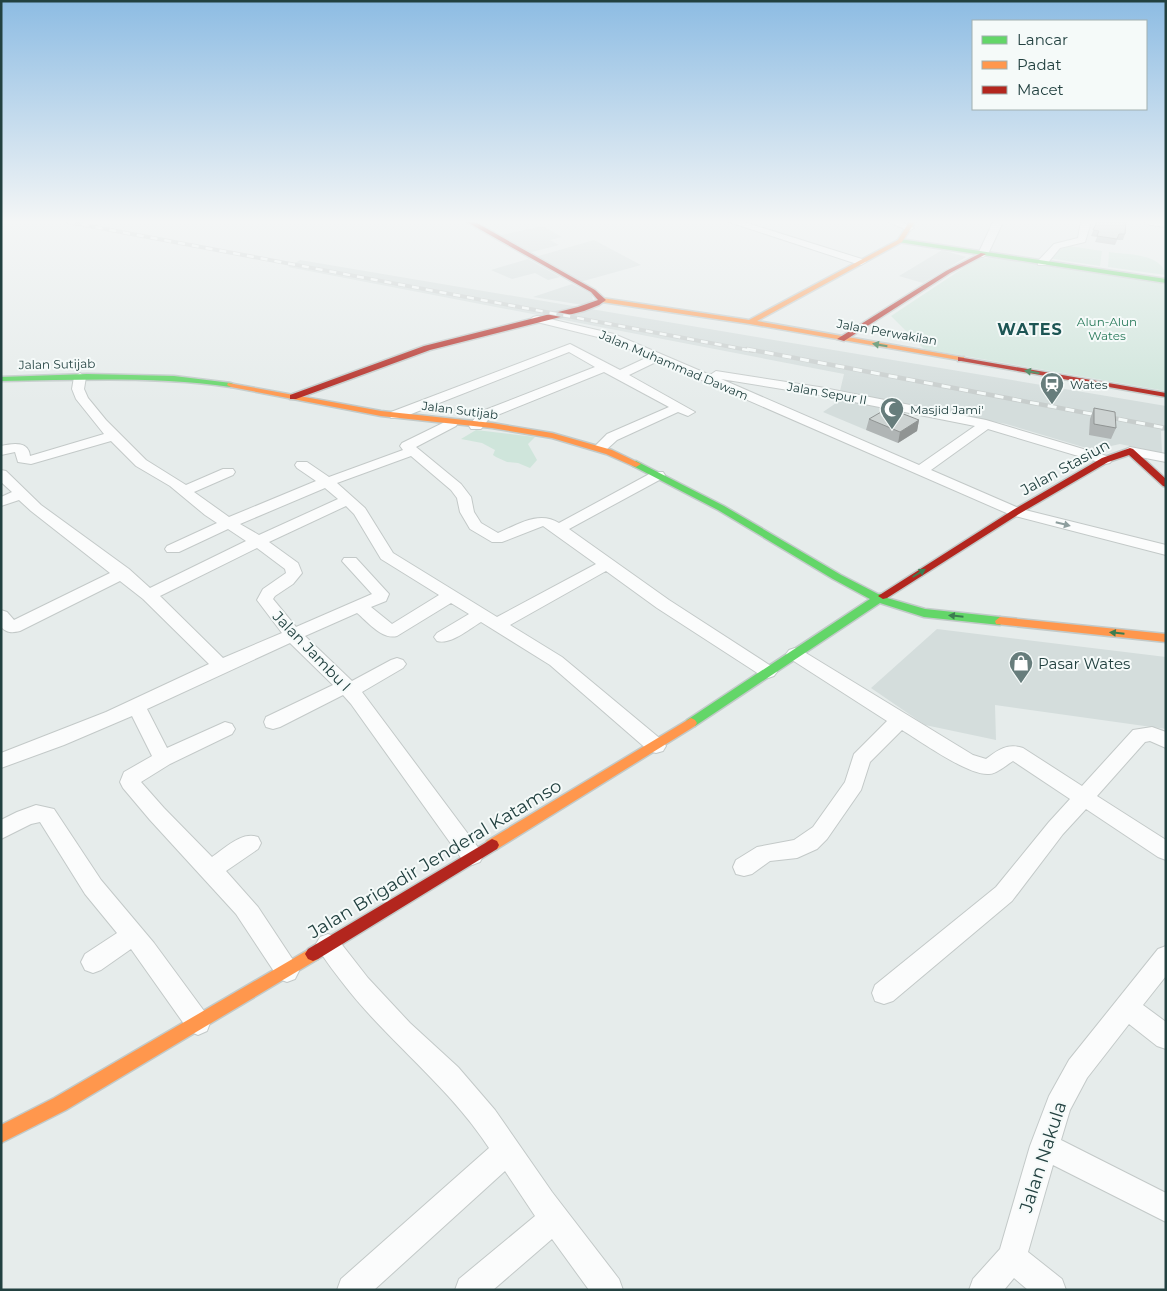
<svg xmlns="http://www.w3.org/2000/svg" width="1167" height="1291" font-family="Montserrat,sans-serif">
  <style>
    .built { fill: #d4dddc }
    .green { fill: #cfe5db }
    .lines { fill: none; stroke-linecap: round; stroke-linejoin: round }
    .street-casing { stroke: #c3c9c8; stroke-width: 2 }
    .fast-casing { stroke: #c2cac9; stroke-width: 3 }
    .slow-casing { stroke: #c2cac9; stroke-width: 3 }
    .jam-casing { stroke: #c2cac9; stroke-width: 3 }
    .street { fill: #fbfcfc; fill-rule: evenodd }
    .fast { fill: #63d668; fill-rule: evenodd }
    .slow { fill: #ff974d; fill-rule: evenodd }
    .jam { fill: #b3261e; fill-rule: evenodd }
    .rail-far1-casing { stroke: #c7cdcc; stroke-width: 4 }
    .rail-casing { stroke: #c7cdcc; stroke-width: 4.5 }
    .rail-far1 { stroke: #f5faf9; stroke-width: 2.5; stroke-dasharray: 7; stroke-linecap: butt }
    .rail { stroke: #f5faf9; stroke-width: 3; stroke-dasharray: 9; stroke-linecap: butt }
    .wall { fill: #b0b5b5 }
    .shaded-wall { fill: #909493 }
    .building { fill: #cdd3d2; stroke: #909493 }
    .oneway { fill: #3c7d50 }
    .oneway2 { fill: #8e9e9e }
    .labels { text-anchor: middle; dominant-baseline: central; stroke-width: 4; stroke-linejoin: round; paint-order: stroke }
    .far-park-label { font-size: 12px; fill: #2a7b5c; stroke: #f5faf9 }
    .far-street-label { font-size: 12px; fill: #224140; stroke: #f5faf9 }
    .far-poi-label { font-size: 12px; fill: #224140; stroke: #f5faf9; text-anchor: start }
    .street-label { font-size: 15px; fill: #224140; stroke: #f5faf9 }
    .poi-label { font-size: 15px; fill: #224140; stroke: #f5faf9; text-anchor: start }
    .far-district-label { font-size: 16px; font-weight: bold; letter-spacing: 1px; fill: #1d5554; stroke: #f5faf9 }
    .near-street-label { font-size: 18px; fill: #224140; stroke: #f5faf9 }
  </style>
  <rect width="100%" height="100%" fill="#e6eceb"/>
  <!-- built -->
  <path class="built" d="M 543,226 L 562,237 L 550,240 L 559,245 L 528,253 L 497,236 Z
    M 594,240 L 641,265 L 580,282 L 535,257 Z
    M 942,250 L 966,257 L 923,283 L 899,276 Z
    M 528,259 L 560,277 L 548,280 L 535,273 L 512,279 L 491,270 Z
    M 300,260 L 1166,406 L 1166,431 L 1161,431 L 1162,453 L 1120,444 L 1093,450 L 1006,424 L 840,391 L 844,374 L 288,267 Z
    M 572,284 L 592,294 L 593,301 L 583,305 L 533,297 Z
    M 842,399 L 898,412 L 866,430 L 823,412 Z
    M 937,629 L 1166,657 L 1166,729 L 995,705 L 996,740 L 925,725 L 871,688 Z"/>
  <!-- green -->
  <path class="green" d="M 1069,246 L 1102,251 L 1100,266 L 1048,258 L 1056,251 Z
    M 1109,252 C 1128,255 1161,253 1166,275 L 1108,267 Z
    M 993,257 L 1166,283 L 1166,391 L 924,349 L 891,316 L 977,259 Z
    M 476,430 L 535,437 L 528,444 L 537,460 L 530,468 L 518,463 L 507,462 L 496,457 L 493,455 L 495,450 L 482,443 L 461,439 Z"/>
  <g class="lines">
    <!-- street casing -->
    <g class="street-casing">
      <path id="street" d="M 729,222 L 744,222 L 865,260 L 866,262 L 861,265 L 857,264 Z
        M 889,222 L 902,222 L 914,228 L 909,231 Z
        M 993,222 L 1003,222 L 988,254 L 983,257 L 979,256 L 978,254 Z
        M 1081,222 L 1091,222 L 1085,242 L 1060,248 L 1046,265 L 1038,265 L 1038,261 L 1054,244 L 1078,238 Z
        M 1145,222 L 1166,222 L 1166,227 L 1150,225 Z
        M 537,316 L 614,334 L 710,375 L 716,371 L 819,387 L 986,420 L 1110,457 L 1112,460 L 1110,463 L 1105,464 L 988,429 L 931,470 L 1021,509 L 1166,545 L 1166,555 L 1011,515 L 658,361 L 629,375 L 695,412 L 688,416 L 678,412 L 617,440 L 606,450 L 601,451 L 594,447 L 607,434 L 669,407 L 604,372 L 495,416 L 488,420 L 481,429 L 471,429 L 469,426 L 478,414 L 485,410 L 595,367 L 569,352 L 401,418 L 391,418 L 389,415 L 391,412 L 570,344 L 620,370 L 648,357 L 606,339 L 533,321 L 531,319 L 533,317 ZM 721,379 L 819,395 L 975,426 L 919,465 Z
        M 80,373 L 86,377 L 84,389 L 88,398 L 106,420 L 146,460 L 186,485 L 223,469 L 233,469 L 235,472 L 233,475 L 194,492 L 229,517 L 316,481 L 297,468 L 295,465 L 297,462 L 307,462 L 329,477 L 403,450 L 400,446 L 402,443 L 451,419 L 456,420 L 458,423 L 456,426 L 416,447 L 461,484 L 471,497 L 474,512 L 481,523 L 498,533 C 517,525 539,510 559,523 L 653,472 L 663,472 L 665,475 L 663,478 L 569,529 L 669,600 L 774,668 L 777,672 L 774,676 L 768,678 L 762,676 L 657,608 L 606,571 L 510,625 L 562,657 L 663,741 L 666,746 L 663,751 L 656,753 L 649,751 L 550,665 L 481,622 C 469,629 451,645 437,641 L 434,637 L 437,633 L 469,614 L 451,603 L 397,636 C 382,640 368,622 357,613 L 305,636 L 352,681 L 391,660 L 397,658 L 403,660 L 406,664 L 403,668 L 362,692 L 480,850 L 483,856 L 480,862 L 472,865 L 464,862 L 351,704 L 343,695 L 280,727 L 273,729 L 266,727 L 264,722 L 266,717 L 333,685 L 290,643 L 147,709 L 167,748 L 225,722 L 232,724 L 235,729 L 232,734 L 170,764 L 141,782 L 164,808 L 212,857 C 225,848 242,831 258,837 L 261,843 L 258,849 L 226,871 L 258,907 L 295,963 L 299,971 L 295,979 L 287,982 L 279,979 L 236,914 L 150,820 L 123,788 L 120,782 L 124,772 L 152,756 L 132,716 L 64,745 L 1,768 L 1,753 L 106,712 L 209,664 L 143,599 L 120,581 L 20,631 C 12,633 7,633 1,627 L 1,610 L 7,612 L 14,620 L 110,573 L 31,511 L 19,500 L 1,506 L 1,497 L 12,492 L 1,482 L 1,470 L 6,471 L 41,505 L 129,569 L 150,588 L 246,541 L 228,529 L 179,552 L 167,552 L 165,549 L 167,546 L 217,523 L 205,515 L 170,486 L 136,466 L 111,441 L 31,464 L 18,462 L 15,452 L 1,455 L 1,446 C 13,443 29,441 30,456 L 104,434 L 76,399 L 72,389 L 74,377 ZM 411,456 L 451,490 L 457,498 L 460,512 L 470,529 L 492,542 L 502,542 L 543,526 L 596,564 L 497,617 L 393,553 L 365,508 L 337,483 ZM 325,488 L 338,499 L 259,535 L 240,524 ZM 346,506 L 354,514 L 381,559 L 439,595 L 392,624 L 371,607 L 386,601 L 389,594 L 356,558 L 344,558 L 342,561 L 372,594 L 296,627 L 273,599 L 275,596 L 293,584 L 302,573 L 298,563 L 269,542 ZM 257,548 L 285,569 L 286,573 L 263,589 L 257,600 L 282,633 L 223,658 L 160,596 Z
        M 1130,447 L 1166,454 L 1166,462 L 1125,454 L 1123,451 Z
        M 795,648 L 801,650 L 973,755 L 986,759 C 998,750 1007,743 1023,748 L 1082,786 L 1133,730 L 1152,727 L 1166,732 L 1166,748 L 1150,741 L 1145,742 L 1097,796 L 1166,840 L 1166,860 L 1158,857 L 1086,809 L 1063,834 L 1012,901 L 893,1001 L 884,1004 L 875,1001 L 872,993 L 875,985 L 996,887 L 1049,822 L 1070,799 L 1013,761 C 1006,765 997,774 989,774 C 969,776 920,741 902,730 L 870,762 L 861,790 L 827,839 L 817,849 L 797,858 L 770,861 L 752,874 L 744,876 L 736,874 L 733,867 L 736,860 L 757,847 L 794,840 L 813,827 L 845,782 L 854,754 L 887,721 L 789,658 L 786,654 L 789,650 Z
        M 36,805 L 54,809 L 101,880 L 154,943 L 207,1015 L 210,1023 L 207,1031 L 198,1035 L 189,1031 L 131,949 L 101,970 L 93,973 L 85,970 L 81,962 L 85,954 L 117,933 L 85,894 L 40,822 L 31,824 L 1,839 L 1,820 L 17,812 Z
        M 328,934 L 336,937 L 368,978 L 410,1023 L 458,1067 L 495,1110 L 552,1192 L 619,1279 L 623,1290 L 589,1290 L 552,1239 L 493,1290 L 455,1290 L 459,1279 L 535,1216 L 505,1171 L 374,1290 L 337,1290 L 341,1279 L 489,1148 C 448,1085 387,1041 342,982 C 333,970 323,958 316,944 L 320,937 Z
        M 1166,946 L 1166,976 L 1143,1005 L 1166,1022 L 1166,1049 L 1157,1046 L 1129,1024 L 1087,1078 L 1070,1110 L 1061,1140 L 1166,1193 L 1166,1222 L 1053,1165 L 1028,1252 L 1062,1279 L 1066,1290 L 1028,1290 L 1014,1278 L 1004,1290 L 969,1290 L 973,1279 L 1000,1249 L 1030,1146 L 1049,1096 L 1069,1060 L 1158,949 Z"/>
    </g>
    <!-- fast casing -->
    <g class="fast-casing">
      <path id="fast" d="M 900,239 L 1166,279 L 1166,283 L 898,242 L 897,241 Z
        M 87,374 L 174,376 L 231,383 L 235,385 L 231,387 C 155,376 78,380 1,381 L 1,377 Z
        M 636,461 L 724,506 L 841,575 L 878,594 L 887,594 L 888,596 L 887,598 L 925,609 L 1000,617 L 1005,621 L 1000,625 L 924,617 L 880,603 L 695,726 L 687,726 L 685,723 L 687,720 L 870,599 L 833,579 L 718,510 L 633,466 L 631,464 Z"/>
    </g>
    <!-- slow casing -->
    <g class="slow-casing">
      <path id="slow" d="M 909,222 L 915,222 L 902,242 L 757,321 L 961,357 L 964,357 L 964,361 L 750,324 L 602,302 L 598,300 L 602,298 L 749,320 L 898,240 Z
        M 228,383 L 381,411 L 492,423 L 552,433 L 612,450 L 641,464 L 636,467 L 633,466 L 606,454 L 552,438 L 492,428 L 381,416 L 231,387 L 227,385 Z
        M 1000,617 L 1166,634 L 1166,642 L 996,624 L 995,621 Z
        M 691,718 L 695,720 L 697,723 L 695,726 L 497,849 L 492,851 L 487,849 L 485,845 L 487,841 Z
        M 313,947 L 318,949 L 321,954 L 318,959 L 66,1110 L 1,1143 L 1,1125 L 54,1098 Z"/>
    </g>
    <!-- jam casing -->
    <g class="jam-casing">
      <path id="jam" d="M 467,222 L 475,222 L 595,290 L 606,300 L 599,305 L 584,311 L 430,350 L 296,399 L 290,399 L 290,395 L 424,346 L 578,307 L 598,300 L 591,292 Z
        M 981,253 L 986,254 L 950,273 L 844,341 L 837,339 L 946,271 Z
        M 958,357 L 1166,393 L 1166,397 L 961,361 L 958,361 Z
        M 1130,448 L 1133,449 L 1166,479 L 1166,487 L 1163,486 L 1129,455 L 1108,462 L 1019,514 L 887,598 L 883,599 L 878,596 L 1013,510 L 1102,458 Z
        M 492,839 L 497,841 L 499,845 L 497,849 L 318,959 L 313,961 L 308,959 L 305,954 L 308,949 Z"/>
    </g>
    <!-- street -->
    <use href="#street" class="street"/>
    <!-- fast -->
    <use href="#fast" class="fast"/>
    <!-- slow -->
    <use href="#slow" class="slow"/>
    <!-- jam -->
    <use href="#jam" class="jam"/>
    <!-- rail-far1 casing -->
    <g class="rail-far1-casing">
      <path id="rail-far1" d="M 68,222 L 753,351"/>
    </g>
    <!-- rail casing -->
    <g class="rail-casing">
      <path id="rail" d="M 747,349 L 1166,428"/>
    </g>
    <!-- rail-far1 -->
    <use href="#rail-far1" class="rail-far1"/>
    <!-- rail -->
    <use href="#rail" class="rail"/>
  </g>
  <!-- wall -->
  <path class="wall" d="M 1097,222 L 1125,234 L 1123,240 L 1117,240 L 1115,245 L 1095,242 L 1097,237 L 1091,236 Z
    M 1094,408 L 1116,428 L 1111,439 L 1089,435 L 1090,419 Z
    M 869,419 L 919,420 L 917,431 L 898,443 L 866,430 Z"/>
  <!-- shaded-wall -->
  <path class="shaded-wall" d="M 919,420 L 917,431 L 898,443 L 900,432 Z"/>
  <!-- building -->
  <path class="building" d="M 1097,222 L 1126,222 L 1125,234 L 1119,234 L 1117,239 L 1097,236 L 1099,231 L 1093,230 Z
    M 888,408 L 919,420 L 900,432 L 869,419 Z
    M 1094,408 L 1115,412 L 1116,428 L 1094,424 Z"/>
  <!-- one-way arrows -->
  <defs><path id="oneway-solid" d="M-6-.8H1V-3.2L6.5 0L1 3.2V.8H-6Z" transform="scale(1.25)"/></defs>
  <g class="oneway">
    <use href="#oneway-solid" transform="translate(880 345) rotate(-170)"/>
    <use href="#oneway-solid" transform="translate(1032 372) rotate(-170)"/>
    <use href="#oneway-solid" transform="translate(919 573) rotate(-32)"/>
    <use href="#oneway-solid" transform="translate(956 616) rotate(-174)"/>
    <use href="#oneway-solid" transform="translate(1117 633) rotate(-174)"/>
  </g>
  <use class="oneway2" href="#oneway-solid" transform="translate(1063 524) rotate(14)"/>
  <!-- sky -->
  <linearGradient id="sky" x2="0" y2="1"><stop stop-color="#8dbce3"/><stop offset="0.55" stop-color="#f4f6f6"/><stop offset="1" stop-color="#f4f6f6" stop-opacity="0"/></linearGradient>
  <rect width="1167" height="403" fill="url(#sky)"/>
  <!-- icons -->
  <defs>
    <g id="station-pin" transform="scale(1.25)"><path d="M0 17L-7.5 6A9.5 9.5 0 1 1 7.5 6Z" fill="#677d7c" stroke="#f5faf9"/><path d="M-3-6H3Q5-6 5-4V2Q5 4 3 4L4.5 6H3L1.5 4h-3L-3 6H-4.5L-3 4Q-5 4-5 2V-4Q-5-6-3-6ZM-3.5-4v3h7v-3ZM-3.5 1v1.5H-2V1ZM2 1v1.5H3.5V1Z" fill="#fff"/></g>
    <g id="mosque-pin" transform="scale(1.25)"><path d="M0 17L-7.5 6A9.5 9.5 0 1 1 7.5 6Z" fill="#677d7c" stroke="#f5faf9"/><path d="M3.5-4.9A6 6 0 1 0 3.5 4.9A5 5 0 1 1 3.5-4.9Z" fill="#fff"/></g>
    <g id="shop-pin" transform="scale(1.25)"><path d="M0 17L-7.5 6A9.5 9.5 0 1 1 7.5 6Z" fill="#677d7c" stroke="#f5faf9"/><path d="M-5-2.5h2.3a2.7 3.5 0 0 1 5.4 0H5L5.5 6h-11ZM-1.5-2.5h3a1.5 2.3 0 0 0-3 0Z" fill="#fff"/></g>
  </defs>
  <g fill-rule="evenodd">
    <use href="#station-pin" x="1052" y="384"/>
    <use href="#mosque-pin" x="892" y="409"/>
    <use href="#shop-pin" x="1021" y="663"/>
  </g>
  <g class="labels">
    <!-- far-park labels -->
    <g class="far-park-label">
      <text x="1107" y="321">Alun-Alun<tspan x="1107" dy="14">Wates</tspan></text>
    </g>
    <!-- far-street labels -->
    <g class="far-street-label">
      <text transform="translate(887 332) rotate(10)">Jalan Perwakilan</text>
      <text transform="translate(57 364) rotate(-1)">Jalan Sutijab</text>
      <text transform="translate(674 365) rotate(23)">Jalan Muhammad Dawam</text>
      <text transform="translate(827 393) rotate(10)">Jalan Sepur II</text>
      <text transform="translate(460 410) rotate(7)">Jalan Sutijab</text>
    </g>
    <!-- far-poi labels -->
    <g class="far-poi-label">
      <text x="1070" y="384">Wates</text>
      <text x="910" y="409">Masjid Jami'</text>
    </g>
    <!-- street labels -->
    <g class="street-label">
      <text transform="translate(1065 467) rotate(-29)">Jalan Stasiun</text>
      <text transform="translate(312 651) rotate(46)">Jalan Jambu I</text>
    </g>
    <!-- poi labels -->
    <g class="poi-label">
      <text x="1038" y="663">Pasar Wates</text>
    </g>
    <!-- far-district labels -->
    <g class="far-district-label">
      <text x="1030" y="329">WATES</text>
    </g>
    <!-- near-street labels -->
    <g class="near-street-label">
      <text transform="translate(435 859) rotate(-31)">Jalan Brigadir Jenderal Katamso</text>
      <text transform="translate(1043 1157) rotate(-72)">Jalan Nakula</text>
    </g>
  </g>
  <!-- border -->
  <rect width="1167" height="1291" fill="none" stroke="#224140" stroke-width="5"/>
  <!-- legend -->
  <rect x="972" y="20" width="175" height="90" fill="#f5faf9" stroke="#a1b0af"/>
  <rect x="982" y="36" width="25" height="8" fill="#63d668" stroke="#a1b0af"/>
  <text x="1017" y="45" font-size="15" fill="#224140">Lancar</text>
  <rect x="982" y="61" width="25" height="8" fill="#ff974d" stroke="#a1b0af"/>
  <text x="1017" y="70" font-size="15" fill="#224140">Padat</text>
  <rect x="982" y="86" width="25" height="8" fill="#b3261e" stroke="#a1b0af"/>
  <text x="1017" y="95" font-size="15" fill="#224140">Macet</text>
</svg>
